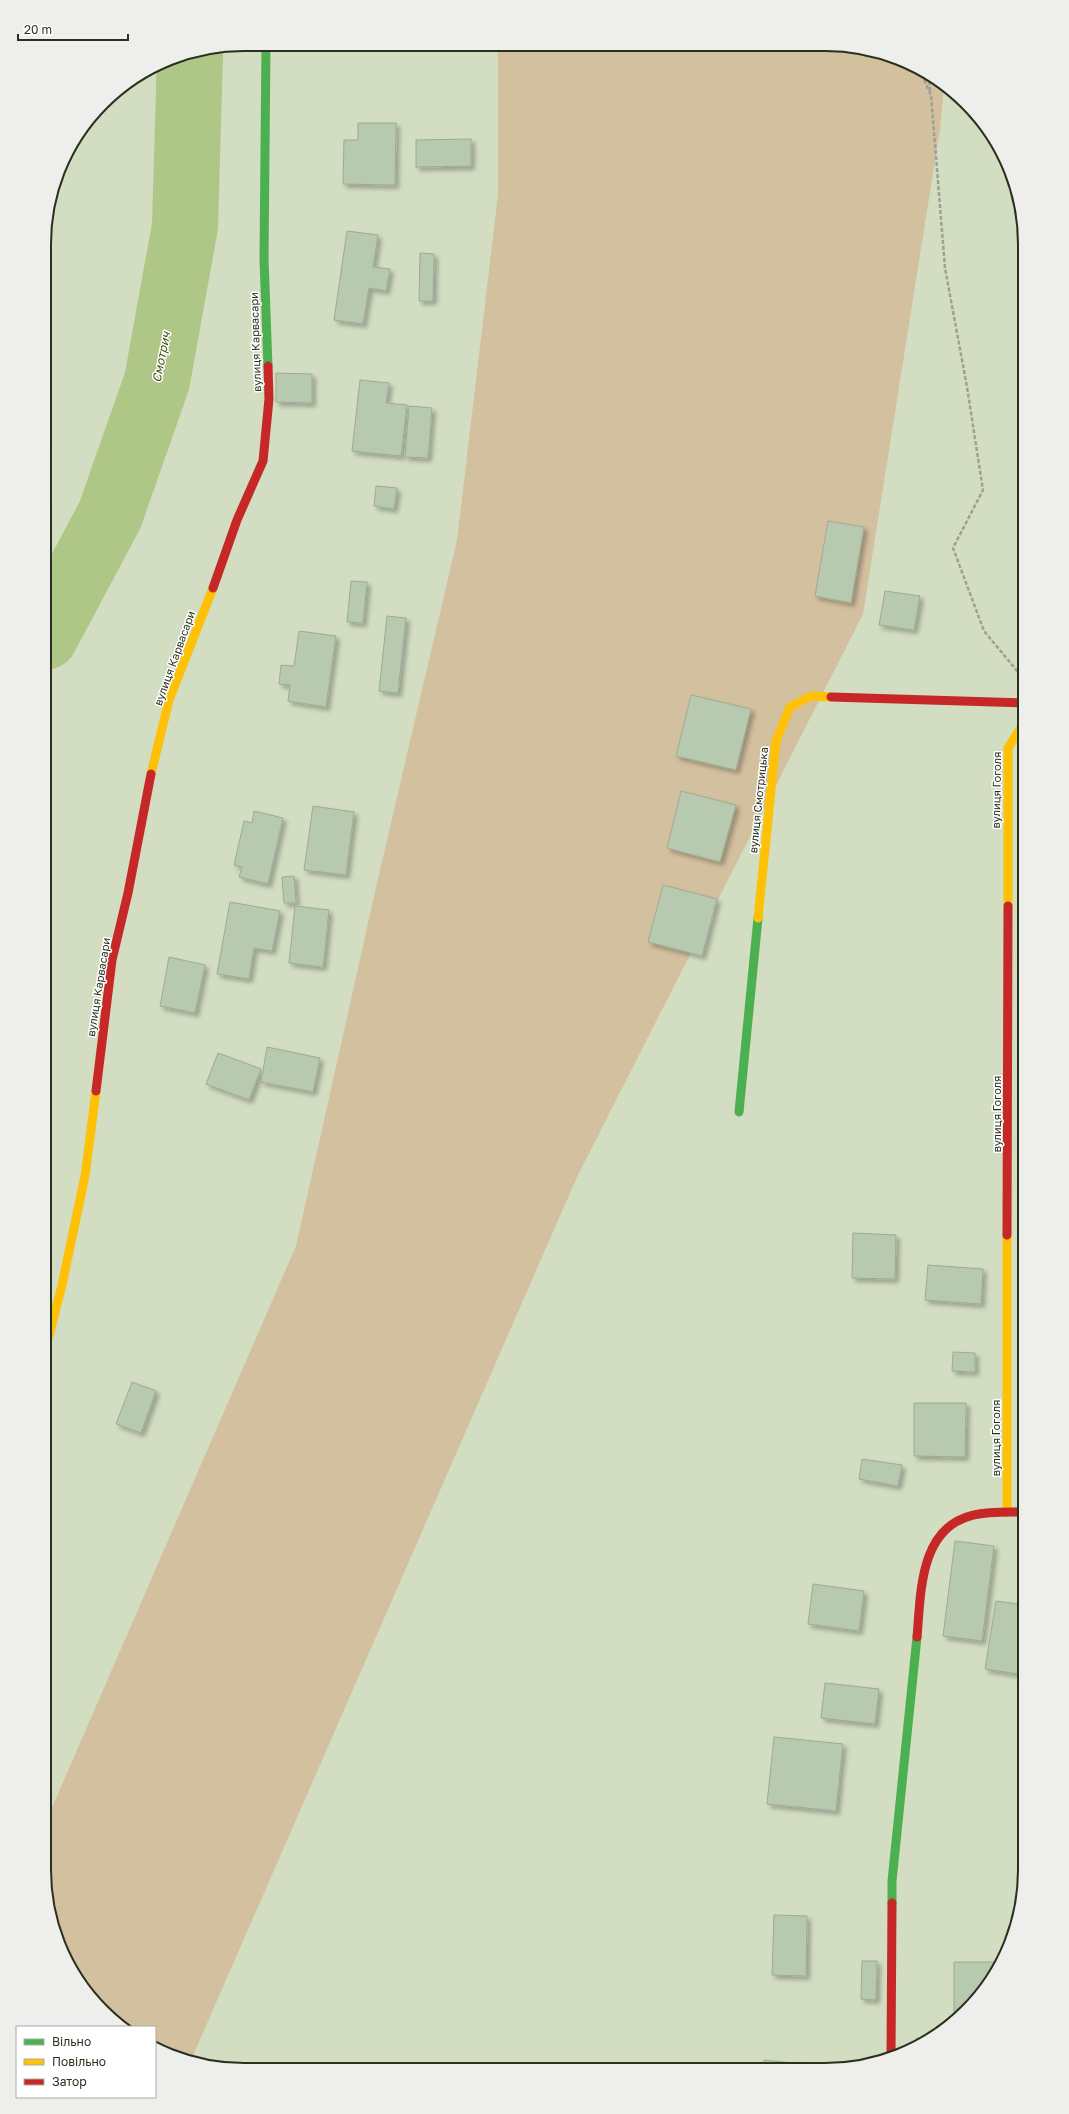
<svg xmlns="http://www.w3.org/2000/svg" width="1069" height="2114" font-family="'Golos Text',sans-serif">
  <style>
    .green { fill: #d3c09e }
    .lines { fill: none; stroke-linecap: round; stroke-linejoin: round }
    .river { stroke: #aec686; stroke-width: 66 }
    .building { fill: #b7c9af; stroke: #9eaa96; filter: url(#shadow) }
    .path { stroke: #9fa095; stroke-width: 2.5; stroke-dasharray: 4 2; stroke-linecap: butt }
    .fast { stroke: #4caf50; stroke-width: 9 }
    .slow { stroke: #ffc107; stroke-width: 9 }
    .jam { stroke: #c62828; stroke-width: 9 }
    .labels { text-anchor: middle; dominant-baseline: central; stroke-width: 3; stroke-linejoin: round; paint-order: stroke }
    .street-label { font-size: 11px; fill: #29301c; stroke: #fff }
    .water-label { font-size: 12px; font-style: italic; fill: #3a4c11; stroke: #fff }
    .rim { fill: none; stroke: #29301c; stroke-width: 2 }
  </style>
  <defs>
    <filter id="shadow"><feDropShadow dx="3.5" dy="3.5" stdDeviation="2" flood-color="#0004"/></filter>
  </defs>
  <rect width="100%" height="100%" fill="#d2ddc1"/>
  <!-- green -->
  <path class="green" d="M 498,46 L 863,48 L 913,65 L 944,85 L 940,129 L 863,614 L 577,1177 L 191,2060 L 155,2049 L 155,2027 L 122,2027 L 112,2020 L 78,1981 L 55,1934 L 44,1870 L 44,1826 L 296,1246 L 377,883 L 457,540 L 498,195 Z"/>
  <g class="lines">
    <!-- river -->
    <path class="river" d="M 45,637 L 110,515 L 157,381 L 185,226 L 190,55"/>
  </g>
  <!-- building -->
  <path class="building" d="M 358,123 L 396,123 L 395,185 L 343,184 L 344,140 L 358,140 Z
    M 471,139 L 471,166 L 416,167 L 416,140 Z
    M 347,231 L 378,235 L 373,267 L 390,269 L 386,291 L 369,288 L 363,324 L 334,320 Z
    M 420,253 L 434,254 L 433,301 L 419,301 Z
    M 276,373 L 312,374 L 312,403 L 276,402 Z
    M 360,380 L 389,383 L 386,403 L 407,405 L 401,456 L 352,451 Z
    M 409,406 L 432,408 L 428,458 L 405,457 Z
    M 376,486 L 397,488 L 394,509 L 374,506 Z
    M 828,521 L 864,527 L 851,603 L 815,596 Z
    M 351,581 L 367,582 L 363,623 L 347,622 Z
    M 885,591 L 920,596 L 914,630 L 879,625 Z
    M 387,616 L 406,618 L 398,693 L 379,691 Z
    M 299,631 L 336,636 L 326,707 L 288,701 L 290,685 L 279,684 L 281,665 L 294,666 Z
    M 691,695 L 751,709 L 736,770 L 676,756 Z
    M 681,791 L 736,805 L 720,862 L 667,848 Z
    M 313,806 L 354,812 L 346,875 L 304,870 Z
    M 254,811 L 283,818 L 268,884 L 239,877 L 242,867 L 234,865 L 244,821 L 252,823 Z
    M 294,876 L 296,903 L 284,903 L 282,877 Z
    M 663,885 L 717,899 L 702,956 L 648,942 Z
    M 230,902 L 280,911 L 272,951 L 254,948 L 249,979 L 217,974 Z
    M 295,906 L 329,910 L 323,967 L 289,963 Z
    M 169,957 L 205,965 L 195,1013 L 160,1006 Z
    M 267,1047 L 320,1058 L 313,1092 L 261,1082 Z
    M 218,1053 L 261,1069 L 249,1100 L 206,1084 Z
    M 853,1233 L 896,1235 L 895,1279 L 852,1278 Z
    M 928,1265 L 983,1269 L 981,1304 L 925,1300 Z
    M 953,1352 L 975,1353 L 975,1372 L 952,1371 Z
    M 132,1382 L 156,1391 L 141,1433 L 116,1424 Z
    M 914,1403 L 966,1403 L 965,1457 L 914,1456 Z
    M 862,1459 L 902,1465 L 898,1486 L 859,1479 Z
    M 955,1541 L 994,1546 L 982,1641 L 943,1636 Z
    M 813,1584 L 864,1591 L 859,1631 L 808,1624 Z
    M 996,1601 L 1025,1605 L 1025,1675 L 985,1669 Z
    M 825,1683 L 879,1689 L 875,1724 L 821,1718 Z
    M 774,1737 L 843,1744 L 836,1811 L 767,1804 Z
    M 774,1915 L 807,1916 L 806,1976 L 772,1975 Z
    M 862,1961 L 877,1961 L 876,2000 L 861,1999 Z
    M 954,1962 L 1000,1962 L 983,1992 L 954,2019 Z
    M 917,2038 L 931,2039 L 917,2046 Z
    M 764,2060 L 804,2064 L 804,2070 L 763,2070 Z"/>
  <g class="lines">
    <!-- path -->
    <path class="path" d="M 919,69 L 931,95 L 945,268 L 967,387 L 983,490 L 953,548 L 984,631 L 1018,672
      M 929,75 L 930,93"/>
    <!-- fast -->
    <path class="fast" d="M 266,44 L 264,259 L 268,366
      M 739,1112 L 758,918
      M 892,1903 L 892,1881 L 917,1637"/>
    <!-- slow -->
    <path class="slow" d="M 151,774 L 169,700 L 213,588
      M 1008,906 L 1008,748 L 1025,721
      M 758,918 L 776,741 L 790,707 L 811,696 L 831,697
      M 45,1351 L 62,1285 L 85,1176 L 96,1091
      M 1007,1512 L 1007,1235"/>
    <!-- jam -->
    <path class="jam" d="M 213,588 L 237,520 L 263,461 L 269,399 L 268,366
      M 831,697 L 1025,703
      M 96,1091 L 112,960 L 128,893 L 151,774
      M 1007,1235 L 1008,906
      M 917,1637 C 921,1593 919,1528 973,1515 C 990,1511 1008,1512 1025,1512
      M 891,2058 L 892,1903"/>
  </g>
  <g class="labels">
    <!-- street labels -->
    <g class="street-label">
      <text transform="translate(255 342) rotate(-92)">вулиця Карвасари</text>
      <text transform="translate(174 658) rotate(-70)">вулиця Карвасари</text>
      <text transform="translate(996 790) rotate(-89)">вулиця Гоголя</text>
      <text transform="translate(758 800) rotate(-84)">вулиця Смотрицька</text>
      <text transform="translate(98 987) rotate(-81)">вулиця Карвасари</text>
      <text transform="translate(996 1114) rotate(-90)">вулиця Гоголя</text>
      <text transform="translate(995 1438) rotate(-90)">вулиця Гоголя</text>
    </g>
    <!-- water labels -->
    <g class="water-label">
      <text transform="translate(161 357) rotate(-79)">Смотрич</text>
    </g>
  </g>
  <!-- crop -->
  <path d="M0 0H1069V2114H0ZM244 51H825A193 193 0 0 1 1018 244V1870A193 193 0 0 1 825 2063H244A193 193 0 0 1 51 1870V244A193 193 0 0 1 244 51Z" fill="#eeeeed" fill-rule="evenodd"/>
  <path class="rim" d="M244 51H825A193 193 0 0 1 1018 244V1870A193 193 0 0 1 825 2063H244A193 193 0 0 1 51 1870V244A193 193 0 0 1 244 51Z"/>
  <!-- legend -->
  <rect x="16" y="2026" width="140" height="72" fill="#ffffff" stroke="#a9aca4"/>
  <rect x="24" y="2039" width="20" height="6" fill="#4caf50" stroke="#a9aca4"/>
  <text x="52" y="2046" font-size="12" fill="#29301c">Вільно</text>
  <rect x="24" y="2059" width="20" height="6" fill="#ffc107" stroke="#a9aca4"/>
  <text x="52" y="2066" font-size="12" fill="#29301c">Повільно</text>
  <rect x="24" y="2079" width="20" height="6" fill="#c62828" stroke="#a9aca4"/>
  <text x="52" y="2086" font-size="12" fill="#29301c">Затор</text>
  <!-- scale -->
  <path d="M18 34v6h110v-6" fill="none" stroke="#29301c" stroke-width="2"/>
  <text x="24" y="34" font-size="12" fill="#29301c" stroke="#ffffff" stroke-width="3" paint-order="stroke">20 m</text>
</svg>
